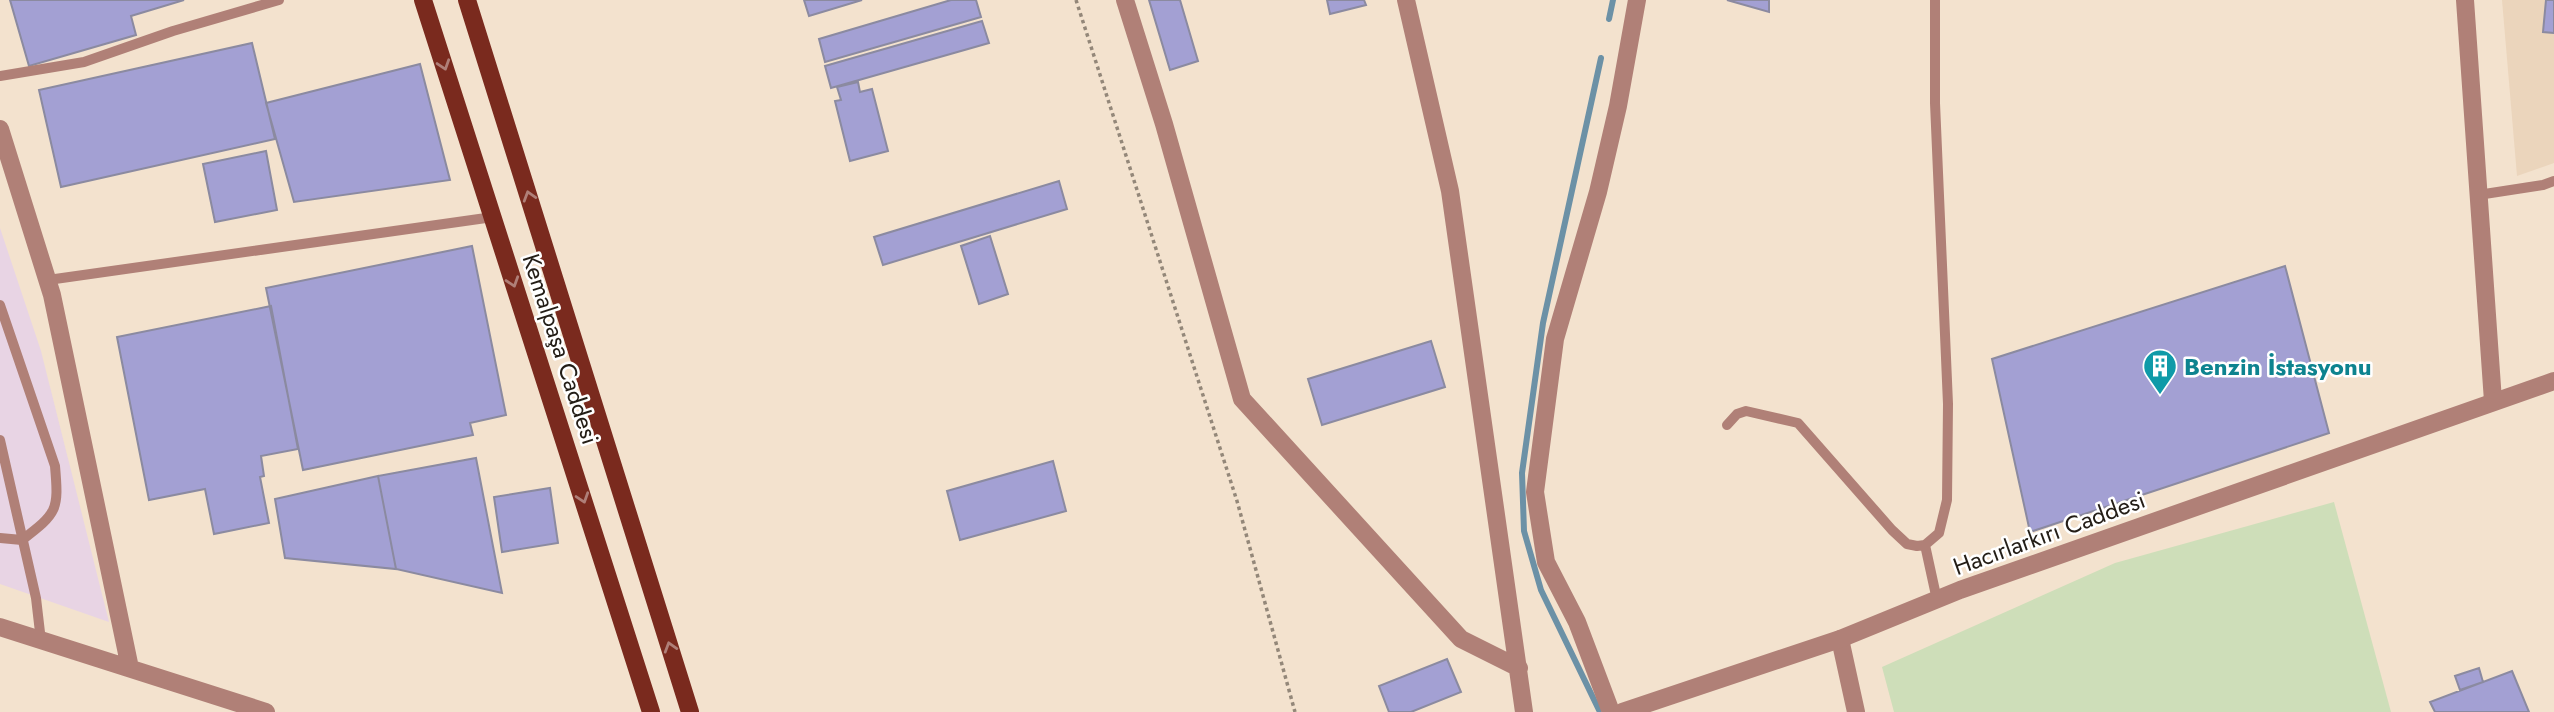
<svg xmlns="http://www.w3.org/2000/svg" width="2554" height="712" font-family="Jost,sans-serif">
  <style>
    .built { fill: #ebd5bc }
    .industrial { fill: #e8d4e4 }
    .green { fill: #cedeb9 }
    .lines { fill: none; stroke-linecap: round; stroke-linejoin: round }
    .stream { stroke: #6c91a6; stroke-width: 6 }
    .building { fill: #a3a0d3; stroke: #8b8aa0; stroke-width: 2 }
    .path { stroke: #938779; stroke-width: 3.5; stroke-dasharray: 3.5 3.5; stroke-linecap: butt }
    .service { stroke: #b08077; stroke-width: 10 }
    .minor { stroke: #b08077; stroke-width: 18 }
    .tertiary { stroke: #b08077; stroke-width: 18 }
    .primary { stroke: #7a2a1e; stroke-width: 18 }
    .oneway { stroke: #af7f78 }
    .labels { text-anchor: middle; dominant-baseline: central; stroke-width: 5; stroke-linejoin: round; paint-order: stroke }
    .street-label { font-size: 24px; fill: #231d16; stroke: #fff }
    .culture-label { font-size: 24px; font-weight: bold; fill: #0d838f; stroke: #fff; text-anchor: start }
  </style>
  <rect width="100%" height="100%" fill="#f3e2ce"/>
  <!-- built -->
  <path class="built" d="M 2502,0 L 2554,0 L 2554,163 L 2517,176 Z"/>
  <!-- industrial -->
  <path class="industrial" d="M 0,228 L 41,351 L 109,622 L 0,584 Z"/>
  <!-- green -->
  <path class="green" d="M 2334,502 L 2391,712 L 1894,712 L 1882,667 L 2115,563 Z"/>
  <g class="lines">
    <!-- stream -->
    <path class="stream" d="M 1609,19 L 1613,0
      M 1599,710 L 1541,590 L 1524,531 L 1522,473 L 1543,323 L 1601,58"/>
  </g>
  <!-- building -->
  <path class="building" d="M 10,0 L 184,0 L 131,16 L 136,35 L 29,66 Z
    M 804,0 L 862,0 L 809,16 Z
    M 951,0 L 976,0 L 981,17 L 825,62 L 819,39 Z
    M 1149,0 L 1180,0 L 1198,61 L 1170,70 Z
    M 1327,0 L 1364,0 L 1366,5 L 1330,14 Z
    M 1727,0 L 1769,0 L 1769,12 Z
    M 2546,0 L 2554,0 L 2554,33 L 2543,32 Z
    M 982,21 L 989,43 L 831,88 L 825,66 Z
    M 252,43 L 275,139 L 61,187 L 39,90 Z
    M 420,64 L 450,180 L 294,202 L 266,103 Z
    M 858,82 L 860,92 L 872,89 L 888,151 L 850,161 L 835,101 L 841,100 L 837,87 Z
    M 266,151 L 277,210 L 215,222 L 203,164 Z
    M 1059,181 L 1067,209 L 883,265 L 874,237 Z
    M 990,236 L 1008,294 L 979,304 L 961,246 Z
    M 472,246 L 506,415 L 470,423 L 473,435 L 303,470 L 266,288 Z
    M 2285,266 L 2329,433 L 2030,532 L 1992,359 Z
    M 271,306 L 298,449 L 261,456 L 264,476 L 260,477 L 269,523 L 214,534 L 205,489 L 149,500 L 117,337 Z
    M 1431,341 L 1445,387 L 1322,425 L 1308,379 Z
    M 476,458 L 502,593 L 396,569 L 378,476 Z
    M 1053,461 L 1066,511 L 960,540 L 947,491 Z
    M 378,476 L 396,569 L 285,558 L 275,499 Z
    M 550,488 L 558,543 L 502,552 L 494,497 Z
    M 1447,659 L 1461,692 L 1411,712 L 1389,712 L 1379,686 Z
    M 2479,668 L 2483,682 L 2460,690 L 2455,676 Z
    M 2512,671 L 2529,712 L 2435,712 L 2430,702 Z"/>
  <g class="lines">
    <!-- path -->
    <path class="path" d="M 1076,0 L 1237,501 L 1295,712"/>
    <!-- service -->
    <path class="service" d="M 0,76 L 84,62 L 173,31 L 279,0
      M 2478,195 L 2543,185 L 2554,181
      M 48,280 L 493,217
      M 0,305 L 55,466 C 59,511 57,513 22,540 L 0,538
      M 1727,425 L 1737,414 L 1746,411 L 1798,423 L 1892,530 L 1907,544 L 1917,546 L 1925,545 L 1939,533 L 1947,500 L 1948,404 L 1935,103 L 1935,0
      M 0,440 L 36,598 L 41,641
      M 1925,545 L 1937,600"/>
    <!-- minor -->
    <path class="minor" d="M 1125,0 L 1164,124 L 1242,399 L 1461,639 L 1519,668
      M 1406,0 L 1450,191 L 1524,712
      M 2465,0 L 2493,401
      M 0,129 L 52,295 L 130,668
      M 0,627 L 266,712
      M 1840,639 L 1856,712
      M 1611,712 L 1577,622 L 1546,562 L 1535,492 L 1555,339 L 1598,192 L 1618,106 L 1637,0"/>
    <!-- tertiary -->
    <path class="tertiary" d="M 1622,712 L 1840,639 L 1960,590 L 2554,381"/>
    <!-- primary -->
    <path class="primary" d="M 423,0 L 651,712
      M 467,0 L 690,712"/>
  </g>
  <!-- one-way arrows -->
  <defs><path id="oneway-chevron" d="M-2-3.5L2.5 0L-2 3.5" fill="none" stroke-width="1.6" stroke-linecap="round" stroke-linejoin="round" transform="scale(1.75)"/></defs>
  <g class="oneway">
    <use href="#oneway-chevron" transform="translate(444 65) rotate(72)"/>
    <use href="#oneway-chevron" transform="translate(529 196) rotate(-107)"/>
    <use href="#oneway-chevron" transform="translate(513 282) rotate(72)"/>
    <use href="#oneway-chevron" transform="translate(583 498) rotate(72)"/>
    <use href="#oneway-chevron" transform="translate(670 647) rotate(-107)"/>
  </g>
  <!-- icons -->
  <defs>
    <g id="building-pin" transform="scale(1.75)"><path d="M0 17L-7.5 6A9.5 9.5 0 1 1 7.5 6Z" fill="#0f9aa8" stroke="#fff"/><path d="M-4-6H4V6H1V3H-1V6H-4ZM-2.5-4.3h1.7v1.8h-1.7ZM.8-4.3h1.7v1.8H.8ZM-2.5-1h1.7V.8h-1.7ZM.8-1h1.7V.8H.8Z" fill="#fff"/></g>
  </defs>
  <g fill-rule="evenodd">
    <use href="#building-pin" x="2160" y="366"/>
  </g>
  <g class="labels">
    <!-- street labels -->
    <g class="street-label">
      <text transform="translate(561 349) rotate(72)">Kemalpaşa Caddesi</text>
      <text transform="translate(2049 533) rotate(-20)">Hacırlarkırı Caddesi</text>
    </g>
    <!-- culture labels -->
    <g class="culture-label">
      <text x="2184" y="366">Benzin İstasyonu</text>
    </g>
  </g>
</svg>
